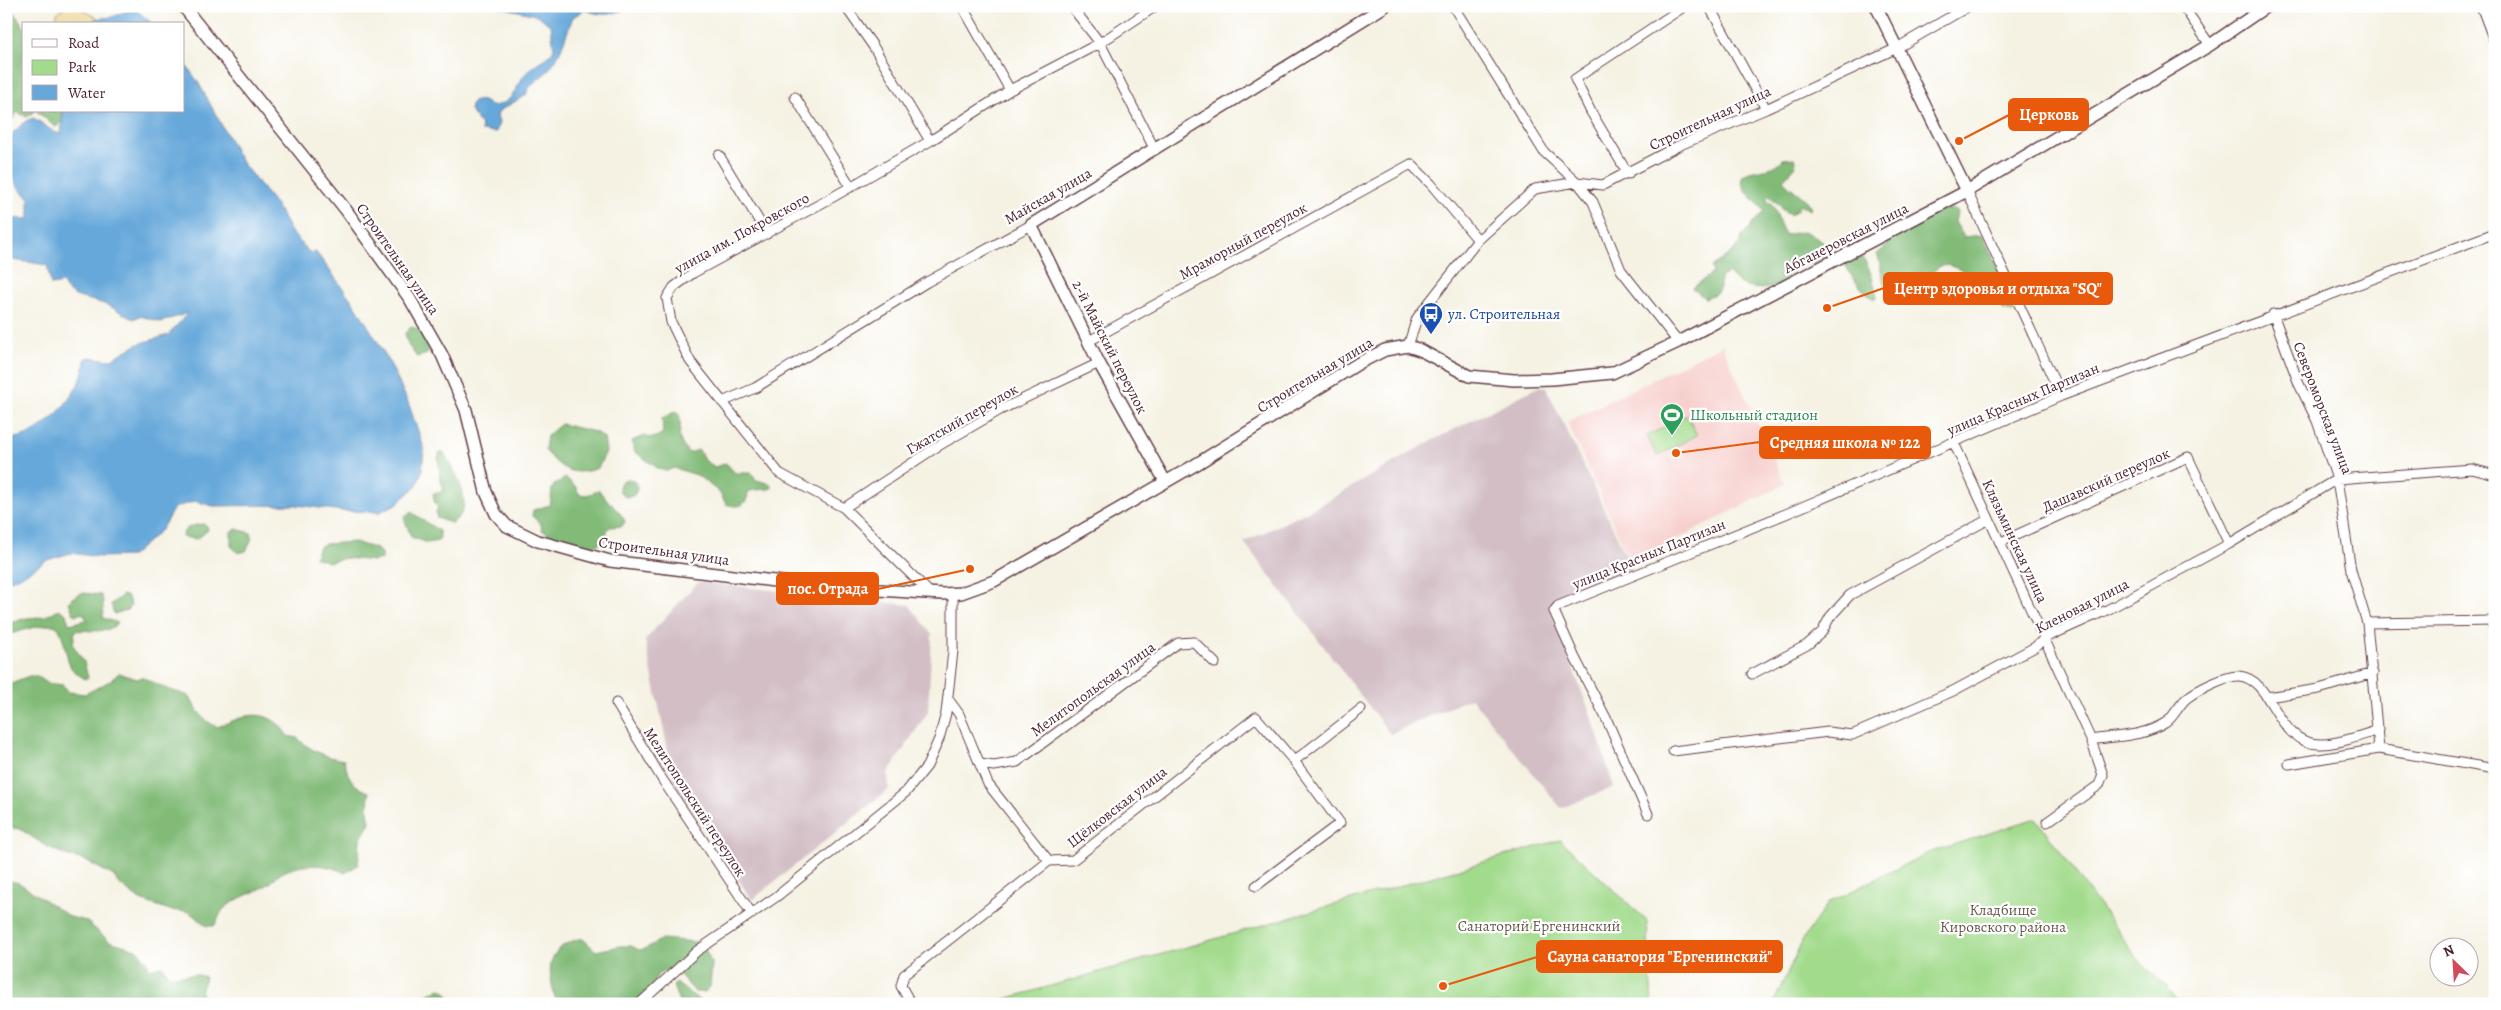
<svg xmlns="http://www.w3.org/2000/svg" width="2501" height="1010" font-family="Alegreya,serif">
  <style>
    .built { fill: #f7d0ce }
    .industrial { fill: #d2bec4 }
    .green { fill: #a3db8d; stroke: #767d5c }
    .forest { fill: #82bb78; stroke: #666d52 }
    .sand { fill: #eeda9e; stroke: #9c7c64 }
    .water { fill: #66a8da; stroke: #586482 }
    .lines { fill: none; stroke-linecap: round; stroke-linejoin: round }
    .street-casing { stroke: #643f47; stroke-width: 11 }
    .secondary-casing { stroke: #643f47; stroke-width: 14 }
    .street { stroke: #fff; stroke-width: 9 }
    .secondary { stroke: #fff; stroke-width: 11 }
    .labels { text-anchor: middle; dominant-baseline: central; stroke-width: 4.5; stroke-linejoin: round; paint-order: stroke }
    .street-label { font-size: 15px; fill: #4a1f2b; stroke: #fff }
    .transit-label { font-size: 15px; fill: #164399; stroke: #fff; text-anchor: start }
    .leisure-label { font-size: 15px; fill: #27864d; stroke: #fff; text-anchor: start }
    .park-label { font-size: 15px; fill: #655748; stroke: #fff }
    .leader { fill: none; stroke: #e8590c; stroke-width: 2 }
    .callout-dot { fill: #e8590c; stroke: #fff; stroke-width: 2 }
    .callout { fill: #e8590c; stroke: #e8590c; stroke-width: 2 }
    .callout-label { font-size: 16px; text-anchor: middle; font-weight: bold; fill: #fff }
  </style>
  <rect width="100%" height="100%" fill="#fff"/>
  <filter id="ink" filterUnits="userSpaceOnUse"><feTurbulence type="fractalNoise" baseFrequency=".02" numOctaves="2"/><feDisplacementMap in="SourceGraphic" scale="10" xChannelSelector="R" yChannelSelector="G"/><feConvolveMatrix kernelMatrix="1 2 1 2 8 2 1 2 1" color-interpolation-filters="sRGB"/></filter>
  <filter id="wash" filterUnits="userSpaceOnUse"><feTurbulence type="fractalNoise" baseFrequency=".0096" numOctaves="4" result="noise"/><feDisplacementMap in="SourceGraphic" scale="20" xChannelSelector="R" yChannelSelector="G"/><feGaussianBlur stdDeviation="1.12" result="paint"/><feColorMatrix in="noise" values="0 0 0 0 0 0 0 0 0 0 0 0 0 0 0 0 0 1.4 0 .05"/><feComposite in="paint" operator="in"/></filter>
  <g filter="url(#wash)">
    <rect width="100%" height="100%" fill="#f5f2e3"/>
    <!-- built -->
    <path class="built" d="M 1722,345 L 1785,484 L 1631,563 L 1567,422 Z"/>
    <!-- industrial -->
    <path class="industrial" d="M 1540,386 L 1546,387 L 1633,570 L 1555,606 L 1552,613 L 1593,721 L 1614,787 L 1561,808 L 1471,698 L 1390,734 L 1244,542 L 1315,508 L 1429,442 Z
      M 698,582 L 909,605 L 932,634 L 928,712 L 888,773 L 889,789 L 752,900 L 675,784 L 645,640 Z"/>
    <!-- green -->
    <path class="green" d="M 1687,415 L 1697,435 L 1657,456 L 1647,436 Z
      M 2036,818 L 2139,960 L 2175,996 L 2179,1004 L 1773,1004 L 1803,939 L 1828,903 L 1928,853 Z
      M 1560,840 L 1647,921 L 1652,1004 L 988,1004 Z"/>
    <!-- forest -->
    <path class="forest" d="M 6,6 L 10,6 L 24,27 L 24,111 L 35,111 L 27,117 L 17,112 L 13,119 L 8,120 Z
      M 36,111 L 63,111 L 62,122 L 56,127 Z
      M 1794,158 L 1796,166 L 1783,180 C 1791,190 1803,195 1811,205 L 1810,210 L 1799,204 L 1797,210 L 1790,215 C 1781,209 1777,201 1768,195 L 1767,199 C 1779,210 1777,224 1786,235 C 1804,231 1805,230 1821,241 C 1827,245 1829,246 1833,252 L 1814,263 L 1795,266 C 1791,273 1787,280 1780,284 C 1763,293 1739,289 1729,273 L 1720,277 L 1720,288 L 1715,294 L 1705,298 L 1692,288 L 1713,273 L 1712,267 L 1733,251 L 1740,243 L 1742,236 L 1764,211 L 1745,190 L 1741,182 L 1743,175 C 1757,167 1772,173 1783,159 Z
      M 1951,209 L 1957,212 L 1955,222 L 1964,237 L 1982,235 L 2014,301 L 2013,312 L 2003,310 L 2000,302 L 1984,296 L 1967,279 L 1961,270 L 1950,265 L 1940,266 L 1917,284 L 1896,292 L 1888,289 C 1879,274 1883,268 1877,254 L 1887,246 L 1889,237 L 1942,210 Z
      M 1857,253 C 1870,262 1873,281 1877,296 L 1874,299 C 1863,293 1848,273 1844,261 Z
      M 411,327 C 423,329 425,339 429,349 L 427,354 L 417,357 L 408,345 L 405,333 Z
      M 677,411 C 687,428 670,434 689,453 L 699,450 L 704,460 L 715,467 L 726,463 L 735,473 L 751,473 L 756,480 L 771,484 L 772,488 C 763,491 756,488 748,492 C 747,507 738,508 726,504 L 719,492 L 697,475 L 674,468 L 666,471 L 659,469 L 635,452 L 632,441 L 644,436 C 651,439 658,438 663,432 L 662,418 Z
      M 561,424 L 595,432 L 604,438 L 606,452 L 598,468 C 573,477 561,470 545,450 L 547,436 Z
      M 440,452 L 444,453 C 454,470 479,509 451,523 L 437,518 L 436,512 L 438,507 L 435,504 L 433,493 L 440,493 L 444,487 C 437,478 441,470 438,459 Z
      M 566,478 L 576,487 L 579,494 L 587,495 L 599,490 C 605,500 623,513 625,522 L 622,526 L 610,527 L 607,530 L 606,540 L 594,546 L 576,546 L 569,541 L 561,541 L 542,530 L 541,524 L 532,516 L 533,510 L 550,505 C 554,488 546,488 566,478 Z
      M619 488a9 9 0 1 1 18 0a9 9 0 1 1-18 0Z
      M 411,512 L 439,531 L 440,537 L 438,541 L 427,543 L 411,537 L 404,518 Z
      M 203,524 L 207,526 L 208,530 L 197,539 L 182,537 C 183,527 194,525 203,524 Z
      M 236,529 L 251,533 L 252,538 L 246,551 L 238,553 L 231,546 L 231,532 Z
      M 354,542 L 377,549 L 382,555 L 382,559 L 373,561 L 346,558 L 328,562 L 315,557 L 319,547 L 325,544 Z
      M 82,593 L 101,595 L 103,601 L 103,618 L 118,623 C 108,635 88,629 75,631 L 73,645 L 84,662 L 88,678 L 85,679 C 81,676 75,673 72,669 C 65,660 65,626 53,625 C 37,624 21,632 6,635 L 6,624 L 27,618 L 44,617 L 59,609 L 66,614 L 69,624 L 87,620 L 83,613 L 76,615 L 73,613 L 69,602 L 72,598 Z
      M 123,595 L 128,597 L 131,606 L 127,610 L 114,614 L 111,604 Z
      M 119,673 L 137,679 L 142,677 L 167,689 L 189,696 C 196,709 203,721 217,727 C 237,720 254,708 274,721 C 281,726 284,728 287,736 L 298,738 C 307,749 328,758 344,760 C 348,777 352,786 369,792 L 368,812 L 370,822 L 360,840 L 358,865 L 345,873 C 325,862 298,863 278,875 C 275,877 273,881 270,883 C 256,893 239,896 226,907 C 219,912 219,920 214,926 L 207,926 L 189,912 L 170,910 L 140,900 L 118,883 L 114,876 L 84,860 L 66,855 L 46,846 L 20,829 L 6,827 L 6,685 L 29,676 L 37,676 L 47,683 L 63,685 L 69,692 L 85,694 L 110,681 Z
      M 6,880 L 19,883 L 70,917 L 86,921 L 109,941 L 136,949 L 147,962 L 149,969 L 162,966 L 169,975 C 182,977 193,972 205,977 L 201,994 L 211,1000 L 244,1004 L 6,1004 Z
      M 578,939 L 583,939 L 596,951 L 620,946 L 631,946 L 639,950 L 645,949 L 662,939 L 696,942 L 705,950 L 712,963 L 710,987 L 705,992 L 695,992 L 674,968 L 658,974 L 651,988 L 635,1004 L 562,1004 C 553,998 554,994 552,984 C 547,961 553,947 578,939 Z
      M 676,983 L 698,999 L 699,1004 L 680,1004 L 673,986 Z
      M 440,988 L 447,993 L 450,1000 L 448,1004 L 426,1002 L 426,996 Z"/>
    <!-- sand -->
    <path class="sand" d="M 65,6 L 81,6 L 83,10 L 98,18 L 88,24 L 55,24 L 57,13 Z"/>
    <!-- water -->
    <path class="water" d="M 498,6 L 628,6 C 616,17 599,15 585,10 L 573,17 C 566,34 562,53 550,68 C 542,79 530,81 526,95 L 499,111 L 497,115 L 499,123 L 496,132 L 481,131 L 482,126 L 470,110 L 472,102 L 481,100 L 492,106 C 517,104 515,82 530,69 C 538,61 548,59 554,49 L 551,26 L 539,16 Z
      M 135,9 L 153,24 L 88,24 C 96,16 106,19 115,16 C 122,13 127,10 135,9 Z
      M 184,62 L 198,82 L 243,164 L 276,205 L 291,232 L 310,253 L 316,252 L 356,306 L 388,359 L 408,402 L 424,448 L 422,471 L 417,485 L 398,503 L 380,512 L 343,511 L 297,505 L 213,506 L 195,501 L 174,508 L 161,530 L 132,556 L 99,557 L 71,553 L 47,560 L 20,577 L 6,581 L 6,439 C 40,440 84,393 85,360 L 89,357 L 110,360 L 138,344 L 168,335 L 188,313 L 161,322 L 140,316 L 133,319 C 123,314 112,306 101,303 C 87,298 69,299 63,283 L 51,285 L 47,265 L 13,260 L 6,252 L 6,218 L 29,219 L 29,197 C 11,188 8,157 6,139 L 26,121 L 33,118 C 43,122 51,133 61,134 L 63,111 L 184,111 Z"/>
  </g>
  <g filter="url(#ink)">
    <g class="lines">
      <!-- street casing -->
      <g class="street-casing">
        <path id="street" d="M 845,6 L 873,46 L 930,141
          M 962,6 L 1010,90
          M 1071,6 L 1100,43 L 1155,150
          M 1453,6 L 1544,152 L 1577,182 L 1593,202 L 1621,270 L 1678,342
          M 1709,6 L 1766,109
          M 2183,6 L 2210,45
          M 2481,6 L 2495,43
          M 795,97 L 851,187
          M 719,155 L 767,234
          M 1628,174 L 1591,112 L 1575,79 L 1685,6
          M 1967,191 L 2061,396
          M 2273,314 L 2299,384 L 2317,421 L 2337,479 L 2351,570 L 2367,623 L 2379,749
          M 1089,341 L 1411,164 L 1431,184 L 1478,240
          M 1408,346 L 1417,318 L 1478,240 L 1535,189 L 1577,182 L 1603,185 L 1680,145 L 1766,109 L 1897,48 L 1969,6
          M 722,402 L 755,388 L 927,282 L 1031,225
          M 1954,443 L 2091,740 L 2103,775 L 2099,785 L 2047,822
          M 844,508 L 938,446 L 1000,410 L 1099,363
          M 2001,542 L 2188,457 L 2229,544
          M 929,592 L 844,508 L 779,473 L 690,361 L 671,322 L 667,298 L 674,287 L 693,273 L 833,197 L 930,141 L 1010,90 L 1100,43 L 1156,6
          M 2367,623 L 2495,621
          M 1752,674 L 1807,645 L 1822,632 L 1830,617 L 1850,595 L 1989,519
          M 2267,697 L 2319,689 L 2373,673
          M 948,699 L 959,714 L 988,784 L 1049,861
          M 616,703 L 662,779 L 752,914
          M 2091,740 C 2115,736 2143,737 2165,723 C 2174,718 2178,705 2187,698 C 2197,690 2227,675 2239,676 C 2275,679 2275,747 2323,744 C 2341,743 2360,736 2378,730
          M 1673,751 L 1828,732 L 1852,735 L 1953,691 L 2035,647 L 2045,638 L 2107,610 L 2229,544 L 2337,479 L 2472,469 L 2495,475
          M 980,764 L 994,766 L 1017,762 L 1178,643 L 1194,642 L 1215,663
          M 2289,764 L 2379,749 L 2495,769
          M 1648,814 L 1606,718 L 1575,658 L 1554,611 L 1558,606 L 1788,513 L 2061,396 L 2495,233
          M 1256,886 L 1340,823 L 1294,761
          M 639,1004 L 697,951 L 776,897 L 906,792 L 927,766 L 939,739 L 946,713 L 953,651 L 953,594
          M 911,1004 L 901,986 L 904,975 L 1049,861 L 1073,860 L 1256,717 L 1294,761 L 1361,709"/>
      </g>
      <!-- secondary casing -->
      <g class="secondary-casing">
        <path id="secondary" d="M 183,6 L 346,210 L 410,299 L 442,355 L 466,410 L 486,492 L 496,514 L 507,526 L 538,541 L 610,561 L 815,586 L 942,594 L 961,593 L 994,581 L 1195,465 L 1359,363 L 1385,350 L 1408,346 L 1420,350 L 1469,376 L 1514,380 L 1552,379 L 1612,373 L 1678,342 L 1967,191 L 2210,45 L 2267,6
          M 1876,6 L 1967,191
          M 1165,481 L 1099,363 L 1031,225 L 1385,6"/>
      </g>
      <!-- street -->
      <use href="#street" class="street"/>
      <!-- secondary -->
      <use href="#secondary" class="secondary"/>
    </g>
  </g>
  <!-- icons -->
  <defs>
    <g id="bus-pin" transform="scale(1.25)"><path d="M0 17L-7.5 6A9.5 9.5 0 1 1 7.5 6Z" fill="#1a4fb4" stroke="#fff"/><path d="M-5-6H5V4H4V6H2V4H-2V6H-4V4H-5ZM-3.5-4V0h7V-4ZM-3.5 1.2v1.5H-2V1.2ZM2 1.2v1.5H3.5V1.2Z" fill="#fff"/></g>
    <g id="stadium-pin" transform="scale(1.25)"><path d="M0 17L-7.5 6A9.5 9.5 0 1 1 7.5 6Z" fill="#2e9e5b" stroke="#fff"/><path d="M0-5a6.5 5 0 1 0 0 10a6.5 5 0 1 0 0-10ZM-3.5-1.8h7v3.6h-7Z" fill="#fff"/></g>
  </defs>
  <g fill-rule="evenodd">
    <use href="#bus-pin" x="1431" y="314"/>
    <use href="#stadium-pin" x="1672" y="415"/>
  </g>
  <g class="labels">
    <!-- street labels -->
    <g class="street-label">
      <text transform="translate(1710 118) rotate(-25)">Строительная улица</text>
      <text transform="translate(1048 196) rotate(-30)">Майская улица</text>
      <text transform="translate(742 233) rotate(-29)">улица им. Покровского</text>
      <text transform="translate(1846 238) rotate(-27)">Абганеровская улица</text>
      <text transform="translate(1243 241) rotate(-29)">Мраморный переулок</text>
      <text transform="translate(398 259) rotate(55)">Строительная улица</text>
      <text transform="translate(1110 347) rotate(63)">2-й Майский переулок</text>
      <text transform="translate(1315 375) rotate(-31)">Строительная улица</text>
      <text transform="translate(2023 399) rotate(-23)">улица Красных Партизан</text>
      <text transform="translate(2323 408) rotate(69)">Североморская улица</text>
      <text transform="translate(962 419) rotate(-30)">Гжатский переулок</text>
      <text transform="translate(2106 480) rotate(-24)">Дашавский переулок</text>
      <text transform="translate(2015 541) rotate(65)">Клязьминская улица</text>
      <text transform="translate(664 551) rotate(8)">Строительная улица</text>
      <text transform="translate(1649 554) rotate(-22)">улица Красных Партизан</text>
      <text transform="translate(2082 606) rotate(-27)">Кленовая улица</text>
      <text transform="translate(1093 689) rotate(-36)">Мелитопольская улица</text>
      <text transform="translate(695 802) rotate(57)">Мелитопольский переулок</text>
      <text transform="translate(1117 807) rotate(-38)">Щёлковская улица</text>
    </g>
    <!-- transit labels -->
    <g class="transit-label">
      <text x="1448" y="314">ул. Строительная</text>
    </g>
    <!-- leisure labels -->
    <g class="leisure-label">
      <text x="1690" y="415">Школьный стадион</text>
    </g>
    <!-- park labels -->
    <g class="park-label">
      <text x="2003" y="910">Кладбище<tspan x="2003" dy="17">Кировского района</tspan></text>
      <text x="1539" y="926">Санаторий Ергенинский</text>
    </g>
  </g>
  <!-- callouts -->
  <path class="leader" d="M1959 141L2009 115M1827 308L1884 288M1676 453L1760 442M970 569L878 589M1443 986L1537 957"/>
  <g class="callout-dot">
    <circle cx="1959" cy="141" r="5"/>
    <circle cx="1827" cy="308" r="5"/>
    <circle cx="1676" cy="453" r="5"/>
    <circle cx="970" cy="569" r="5"/>
    <circle cx="1443" cy="986" r="5"/>
  </g>
  <g class="callout">
    <rect x="2009" y="99" width="79" height="31" rx="5"/>
    <rect x="1884" y="273" width="228" height="31" rx="5"/>
    <rect x="1760" y="427" width="170" height="31" rx="5"/>
    <rect x="777" y="573" width="101" height="31" rx="5"/>
    <rect x="1537" y="941" width="245" height="31" rx="5"/>
  </g>
  <g class="callout-label">
    <text x="2049" y="120">Церковь</text>
    <text x="1998" y="294">Центр здоровья и отдыха "SQ"</text>
    <text x="1845" y="448">Средняя школа № 122</text>
    <text x="828" y="594">пос. Отрада</text>
    <text x="1660" y="962">Сауна санатория "Ергенинский"</text>
  </g>
  <!-- margin -->
  <rect width="2501" height="1010" fill="none" stroke="#fff" stroke-width="25"/>
  <!-- legend -->
  <rect x="22" y="22" width="162" height="90" fill="#ffffff" stroke="#b7a5aa"/>
  <rect x="32" y="39" width="25" height="8" fill="#ffffff" stroke="#b7a5aa"/>
  <text x="68" y="48" font-size="15" fill="#4a1f2b">Road</text>
  <rect x="32" y="60" width="25" height="15" fill="#a3db8d" stroke="#b7a5aa"/>
  <text x="68" y="72" font-size="15" fill="#4a1f2b">Park</text>
  <rect x="32" y="85" width="25" height="15" fill="#66a8da" stroke="#b7a5aa"/>
  <text x="68" y="98" font-size="15" fill="#4a1f2b">Water</text>
  <!-- north arrow -->
  <g transform="translate(2454 962) rotate(335)"><circle r="24" fill="#ffffff" stroke="#b7a5aa"/>
  <path d="M0-4L9 19L0 12L-9 19Z" fill="#d1495b"/>
  <text y="-8" font-size="14" font-weight="bold" text-anchor="middle" fill="#4a1f2b">N</text>
  </g>
</svg>
